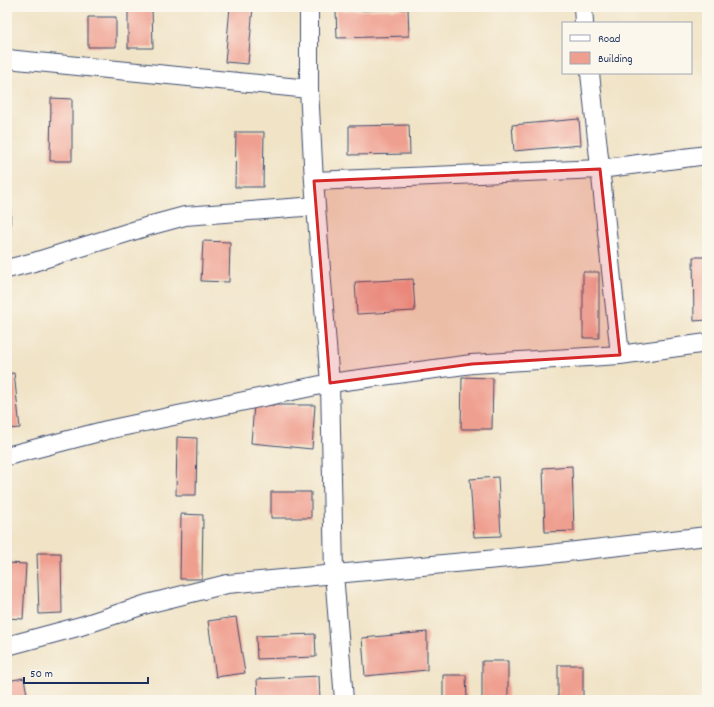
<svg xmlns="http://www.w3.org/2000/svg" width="714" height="707" font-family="Dekko,sans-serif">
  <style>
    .building { fill: #ef9f8f }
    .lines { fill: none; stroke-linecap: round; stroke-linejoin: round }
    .minor-casing { stroke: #3b4a6e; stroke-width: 20 }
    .minor { stroke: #fff; stroke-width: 18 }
    .marked { fill: #d62828; fill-opacity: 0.2; stroke: #d62828; stroke-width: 3; stroke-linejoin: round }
  </style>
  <rect width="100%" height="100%" fill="#fbf7ec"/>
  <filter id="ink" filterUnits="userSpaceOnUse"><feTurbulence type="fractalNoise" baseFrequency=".025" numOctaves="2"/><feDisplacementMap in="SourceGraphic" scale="8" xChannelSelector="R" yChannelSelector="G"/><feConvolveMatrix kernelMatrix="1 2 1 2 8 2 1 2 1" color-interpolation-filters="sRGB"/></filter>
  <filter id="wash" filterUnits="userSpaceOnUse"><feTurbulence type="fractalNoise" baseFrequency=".012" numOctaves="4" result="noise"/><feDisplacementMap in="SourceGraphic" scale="16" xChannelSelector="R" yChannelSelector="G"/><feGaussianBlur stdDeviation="0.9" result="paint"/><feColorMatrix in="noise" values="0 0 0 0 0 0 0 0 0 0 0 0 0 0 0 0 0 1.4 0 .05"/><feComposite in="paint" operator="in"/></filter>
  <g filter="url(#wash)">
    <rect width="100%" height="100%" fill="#f0e3c6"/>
    <g id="blocks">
      <!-- building -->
      <path class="building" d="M 128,7 L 152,7 L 153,48 L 128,48 Z
        M 230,7 L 253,7 L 248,64 L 225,62 Z
        M 408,9 L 409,36 L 337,38 L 336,11 Z
        M 88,17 L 116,17 L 116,47 L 88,47 Z
        M 51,98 L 72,99 L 72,161 L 50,161 Z
        M 579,119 L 581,145 L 514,151 L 512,125 Z
        M 409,125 L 410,154 L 349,155 L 349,126 Z
        M 236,132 L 264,132 L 263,187 L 235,187 Z
        M 7,190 L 11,190 L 10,247 L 7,247 Z
        M 203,241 L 230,242 L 229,282 L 201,281 Z
        M 693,257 L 707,257 L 707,320 L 694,321 Z
        M 583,272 L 599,272 L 599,338 L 583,338 Z
        M 413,279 L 415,311 L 357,314 L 355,282 Z
        M 14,373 L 20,428 L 7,429 L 7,374 Z
        M 462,377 L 493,378 L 492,429 L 461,429 Z
        M 254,405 L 315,405 L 312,449 L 251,443 Z
        M 177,437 L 197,438 L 196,495 L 176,495 Z
        M 572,466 L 574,531 L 545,532 L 543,468 Z
        M 498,477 L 501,536 L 474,537 L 470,479 Z
        M 271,492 L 311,492 L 311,518 L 271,518 Z
        M 181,514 L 203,515 L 202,579 L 180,579 Z
        M 37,553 L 61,553 L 62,613 L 39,614 Z
        M 7,563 L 26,564 L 23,619 L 7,618 Z
        M 236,617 L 245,673 L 216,677 L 208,621 Z
        M 427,632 L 427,670 L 365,676 L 362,638 Z
        M 315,634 L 316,657 L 257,659 L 256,636 Z
        M 482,661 L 508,661 L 508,700 L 482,700 Z
        M 558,665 L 583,665 L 583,700 L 558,700 Z
        M 443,675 L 466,675 L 467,700 L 443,700 Z
        M 319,676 L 320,699 L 258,700 L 257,679 Z
        M 24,678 L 28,700 L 9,700 L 7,681 Z"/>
    </g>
  </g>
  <g filter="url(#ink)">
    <use href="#blocks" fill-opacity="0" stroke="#3b4a6e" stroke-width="1"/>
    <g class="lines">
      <!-- minor casing -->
      <g class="minor-casing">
        <path id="minor" d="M 309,7 L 309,89 L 314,181 L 330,383 L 334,573 L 344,700
          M 583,7 L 584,23
          M 7,59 L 309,89
          M 590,73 L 620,355
          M 314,181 L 600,169 L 707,155
          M 7,269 L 34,262 L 152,225 L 185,216 L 316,206
          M 7,456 L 107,430 L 330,383 L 472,364 L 620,355 L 707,343
          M 7,646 L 81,626 L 147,604 L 227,584 L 541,555 L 707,536"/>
      </g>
      <!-- minor -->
      <use href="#minor" class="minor"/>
    </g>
  </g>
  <!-- marked area -->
  <path class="marked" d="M 600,169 L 620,355 L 472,364 L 330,383 L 314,181 Z"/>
  <!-- margin -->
  <rect width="714" height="707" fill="none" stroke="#fbf7ec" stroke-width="24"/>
  <!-- legend -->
  <rect x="562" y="22" width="130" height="52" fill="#fbf7ec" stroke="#a1a7b3"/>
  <rect x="570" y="35" width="20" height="6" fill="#ffffff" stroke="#a1a7b3"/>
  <text x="598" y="42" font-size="12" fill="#1b2f5e">Road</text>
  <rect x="570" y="52" width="20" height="12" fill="#ef9f8f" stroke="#a1a7b3"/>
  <text x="598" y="62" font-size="12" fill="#1b2f5e">Building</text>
  <!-- scale -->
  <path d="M24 677v6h124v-6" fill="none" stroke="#1b2f5e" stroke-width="2"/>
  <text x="30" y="677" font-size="12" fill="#1b2f5e" stroke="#fbf7ec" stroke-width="3" paint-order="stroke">50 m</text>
</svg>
